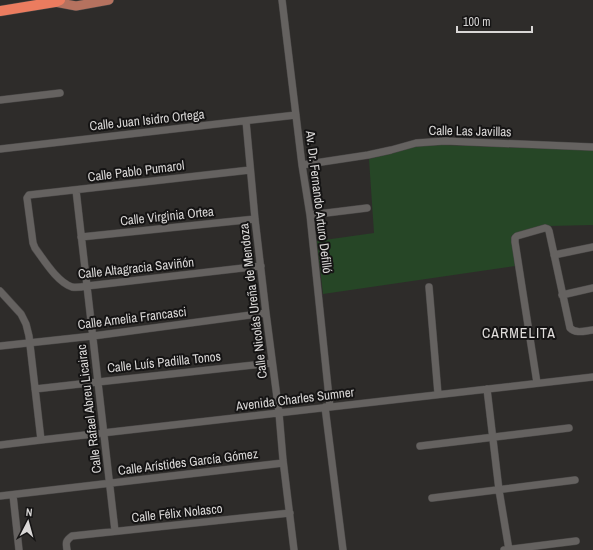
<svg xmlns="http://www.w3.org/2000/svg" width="593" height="550" font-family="'Archivo Narrow',sans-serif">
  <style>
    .green { fill: #264626 }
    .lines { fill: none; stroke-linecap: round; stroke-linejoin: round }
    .minor-casing { stroke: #494746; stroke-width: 8 }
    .major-casing { stroke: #494746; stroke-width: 10 }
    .highway-casing { stroke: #494746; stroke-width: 11 }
    .minor { stroke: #656260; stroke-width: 7 }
    .major { stroke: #b5725f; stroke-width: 9 }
    .highway { stroke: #eb7c5f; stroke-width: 10 }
    .labels { text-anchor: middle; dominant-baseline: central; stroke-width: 4; stroke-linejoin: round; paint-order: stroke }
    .street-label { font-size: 13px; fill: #d9d7d6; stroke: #151414 }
    .neighbourhood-label { font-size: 14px; letter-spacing: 1px; fill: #e0dddb; stroke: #151414 }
  </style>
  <rect width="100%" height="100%" fill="#2e2c2a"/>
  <!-- green -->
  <path class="green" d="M 441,145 L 593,150 L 593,225 L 548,226 L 511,236 L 515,266 L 323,294 L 317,241 L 374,233 L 369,159 L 418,146 Z"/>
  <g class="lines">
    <!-- minor casing -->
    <g class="minor-casing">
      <path id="minor" d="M 282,0 L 302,165 L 310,215 L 330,407
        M 0,100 L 60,93
        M 246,121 L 255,219 L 266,313 L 279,413 L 283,460 L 294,550
        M 0,149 L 296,115
        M 302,165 L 368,155 L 391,150 L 416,143 L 445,141 L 593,147
        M 250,170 L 29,195 L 27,198 L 33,243 L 35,248 C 44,260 57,282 72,287 C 77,288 82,287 87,286 L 261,266
        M 76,190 L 115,531
        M 310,215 L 367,208
        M 81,237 L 255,219
        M 554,255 L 593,247
        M 429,287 L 438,394
        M 0,291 L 21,314 L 26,324 L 29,336 L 41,440
        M 562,295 L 593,288
        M 0,346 L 93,336 L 266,313
        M 537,383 L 515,242 L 515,238 L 517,236 L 545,228 L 548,229 L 549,231 L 570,328 C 576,334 584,331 593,330
        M 35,389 L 98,382 L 272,363
        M 487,389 L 499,490 L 509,550
        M 325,407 L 343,550
        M 0,445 L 41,440 L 593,377
        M 420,446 L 569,428
        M 13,495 L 19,550
        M 0,496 L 283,463
        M 432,498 L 575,480
        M 67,550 C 66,543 65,541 72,536 L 290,513
        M 504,550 L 576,541"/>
    </g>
    <!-- major casing -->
    <g class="major-casing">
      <path id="major" d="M 55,2 L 76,6 L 109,0"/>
    </g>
    <!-- highway casing -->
    <g class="highway-casing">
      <path id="highway" d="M 0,11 L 55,2 L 60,0"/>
    </g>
    <!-- minor -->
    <use href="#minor" class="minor"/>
    <!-- major -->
    <use href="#major" class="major"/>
    <!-- highway -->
    <use href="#highway" class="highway"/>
  </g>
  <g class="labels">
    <!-- street labels -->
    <g class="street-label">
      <text transform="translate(147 120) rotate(-6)">Calle Juan Isidro Ortega</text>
      <text transform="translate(470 131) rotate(1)">Calle Las Javillas</text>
      <text transform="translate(136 171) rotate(-7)">Calle Pablo Pumarol</text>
      <text transform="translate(319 202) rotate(83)">Av. Dr. Fernando Arturo Defilló</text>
      <text transform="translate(167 216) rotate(-6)">Calle Virginia Ortea</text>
      <text transform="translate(136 268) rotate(-6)">Calle Altagracia Saviñón</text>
      <text transform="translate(253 301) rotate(-97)">Calle Nicolás Ureña de Mendoza</text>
      <text transform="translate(132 318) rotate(-7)">Calle Amelia Francasci</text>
      <text transform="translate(164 362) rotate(-6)">Calle Luís Padilla Tonos</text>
      <text transform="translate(295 399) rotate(-7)">Avenida Charles Sumner</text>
      <text transform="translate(89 409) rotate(-97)">Calle Rafael Abreu Licairac</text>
      <text transform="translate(188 462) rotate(-7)">Calle Arístides García Gómez</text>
      <text transform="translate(177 513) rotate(-6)">Calle Félix Nolasco</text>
    </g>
    <!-- neighbourhood labels -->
    <g class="neighbourhood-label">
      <text x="519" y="333">CARMELITA</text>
    </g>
  </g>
  <!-- north arrow -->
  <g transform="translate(28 522) rotate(6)" stroke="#151414" stroke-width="3" paint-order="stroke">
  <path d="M0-3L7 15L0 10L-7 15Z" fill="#d9d7d6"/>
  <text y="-6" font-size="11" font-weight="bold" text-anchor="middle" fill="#d9d7d6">N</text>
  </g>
  <!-- scale -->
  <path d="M457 26v6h75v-6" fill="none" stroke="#d9d7d6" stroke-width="2"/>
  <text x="463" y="26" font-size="12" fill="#d9d7d6" stroke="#151414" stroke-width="3" paint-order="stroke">100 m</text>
</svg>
